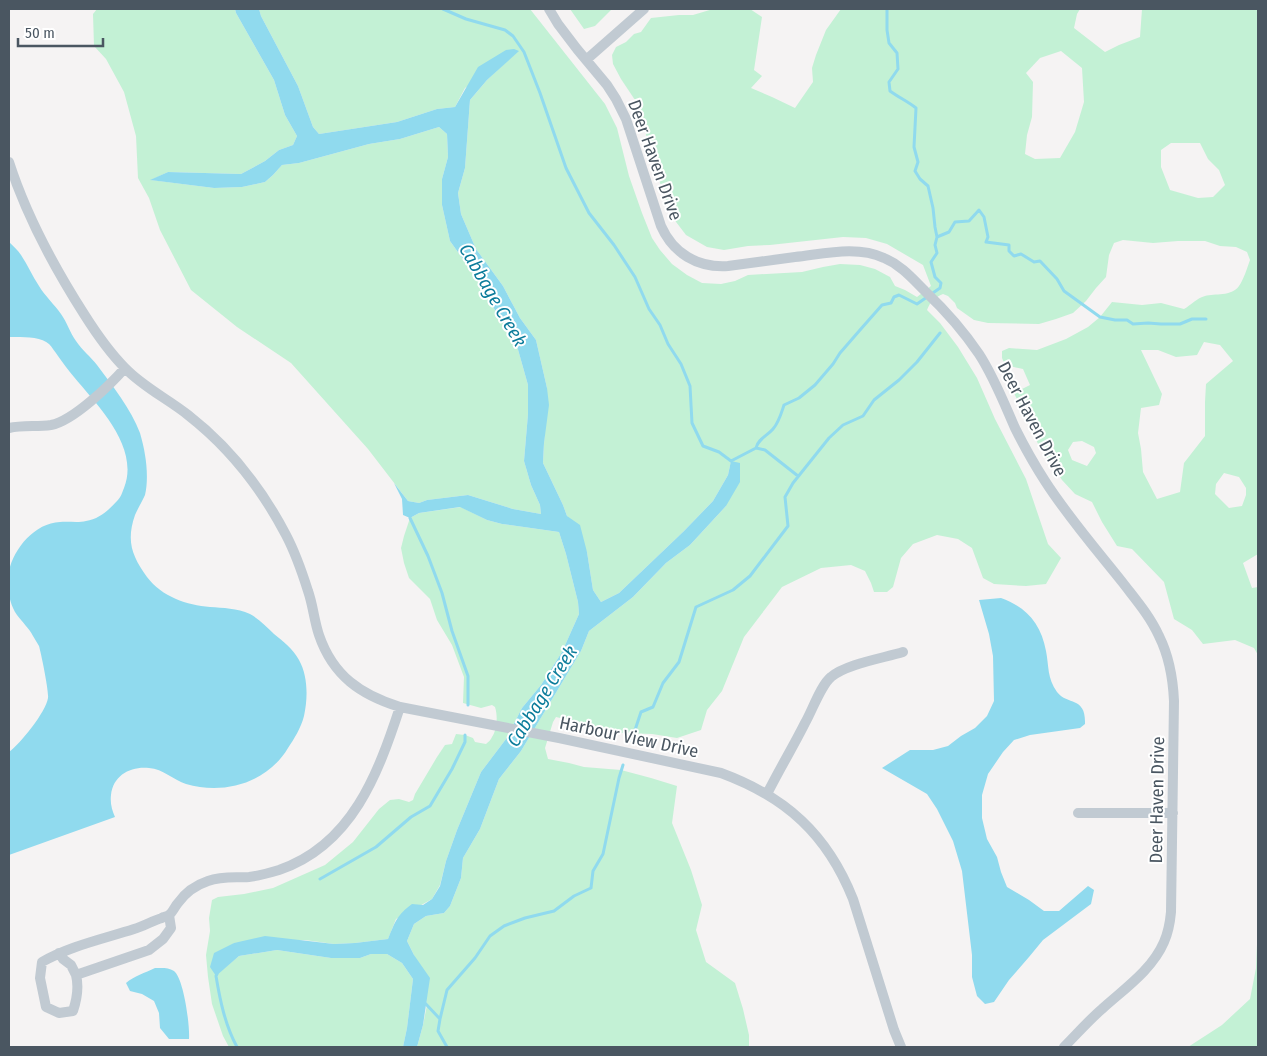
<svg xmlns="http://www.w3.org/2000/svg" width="1267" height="1056" font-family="'Fira Sans Condensed',sans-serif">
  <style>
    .green { fill: #c3f1d5; fill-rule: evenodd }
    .water { fill: #90daee }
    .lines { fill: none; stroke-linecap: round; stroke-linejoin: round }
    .stream { stroke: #90daee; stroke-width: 3 }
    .street { stroke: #c1cad2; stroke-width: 10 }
    .labels { text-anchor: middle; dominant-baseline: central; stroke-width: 4; stroke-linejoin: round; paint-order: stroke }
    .street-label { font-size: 18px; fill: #4a5661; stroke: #fff }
    .water-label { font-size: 19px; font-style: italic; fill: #0c7c9b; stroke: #fff }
  </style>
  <rect width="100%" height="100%" fill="#f5f3f3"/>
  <!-- green -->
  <path class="green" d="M 97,9 L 235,9 L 236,13 L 274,80 L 285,115 L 297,136 L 293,145 L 279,150 L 265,161 L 241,174 L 168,172 L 151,180 L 214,188 L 242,187 L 265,182 L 273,175 L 282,165 L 299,163 L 369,144 L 400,139 L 439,127 L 447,134 L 448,157 L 442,179 L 442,205 L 450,241 L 485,290 L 493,307 L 504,323 L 517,346 L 528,385 L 528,414 L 524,461 L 531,485 L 540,505 L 541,514 L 513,509 L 468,495 L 427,500 L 419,503 L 408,501 L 368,449 L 291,363 L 237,327 L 191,290 L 160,230 L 149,198 L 138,178 L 136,136 L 124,92 L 106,59 L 94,46 L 93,14 Z
    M 259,9 L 530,9 L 605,104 L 617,128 L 629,176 L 642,213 L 652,238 L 660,250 L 672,264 L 687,275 L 702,283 L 721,284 L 735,281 L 748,275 L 802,272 L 823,267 L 840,264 L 860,265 L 875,269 L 890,277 L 895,286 L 905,290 L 917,297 L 931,286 L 923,265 L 887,244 L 866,238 L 843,237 L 770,245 L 748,246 L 724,250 L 707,247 L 686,235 L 673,218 L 659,180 L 637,103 L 621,79 L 613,64 L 612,55 L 616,47 L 626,42 L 634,34 L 641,32 L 651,18 L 679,15 L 693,15 L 713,9 L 750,9 L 762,17 L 754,70 L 762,76 L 751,88 L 772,97 L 795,108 L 813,82 L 812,68 L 816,55 L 826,30 L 841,9 L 1080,9 L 1077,14 L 1074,28 L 1105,52 L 1119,45 L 1140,37 L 1142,9 L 1258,9 L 1258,554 L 1243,563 L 1252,588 L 1258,587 L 1258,655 L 1254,648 L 1235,640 L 1203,644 L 1192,630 L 1174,619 L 1164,582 L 1132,549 L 1117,546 L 1102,522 L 1092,502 L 1075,494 L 1062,480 L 1040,448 L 1014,393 L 1030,385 L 1023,369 L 1005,365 L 1002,358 L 1002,351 L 1009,348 L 1037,350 L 1066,339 L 1088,327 L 1100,317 L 1112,302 L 1142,305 L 1161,303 L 1184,309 C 1191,305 1197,298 1205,296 C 1215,293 1231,297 1239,286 C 1244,279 1247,268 1250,260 L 1247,252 L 1236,247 L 1220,246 L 1205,241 L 1178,241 L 1153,243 L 1123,240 L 1114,243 L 1109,255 L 1106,277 L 1096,288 L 1086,301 L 1073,313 L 1056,319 L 1039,324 L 988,323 L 974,320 L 957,308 L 955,303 L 948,296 L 943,294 C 935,297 930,302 927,310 L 940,323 L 958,347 L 977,378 L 995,419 L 1026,479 L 1048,544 L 1061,558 L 1046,584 L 1026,586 L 994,584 L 983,578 L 972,548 L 958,539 L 937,535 L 913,544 L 901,558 L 893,587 L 887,592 L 874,592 L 871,583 L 865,571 L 851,565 L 821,568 L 782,587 L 744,637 L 722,691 L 707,710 L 701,730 L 677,738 L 652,734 L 623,733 L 556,717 L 553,722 L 545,748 L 548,759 L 569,763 L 584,767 L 621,770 L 651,778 L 677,786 L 672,823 L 691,870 L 702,905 L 696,930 L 706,962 L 735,983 L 743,1009 L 749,1035 L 749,1047 L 417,1047 L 423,1025 L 427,1005 L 414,955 L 407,941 L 414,924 L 426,916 L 444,913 L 450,906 L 461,878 L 463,858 L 480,829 L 499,779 L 521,751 L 581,651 L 589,631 L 633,597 L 666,563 L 690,545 L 726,506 L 731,461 L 728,475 L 713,501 L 684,531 L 619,593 L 601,602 L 593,590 L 587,552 L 567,516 L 563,505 L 543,463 L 547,388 L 536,340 L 520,318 L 503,286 L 476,249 L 461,214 L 458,193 L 465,168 L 470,100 L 487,80 L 518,51 L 465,88 L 455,107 L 437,109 L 397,122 L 319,134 L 313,127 L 298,86 L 261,16 ZM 1061,51 L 1082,68 L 1084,102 L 1075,132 L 1060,158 L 1035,159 L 1025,154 L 1027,135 L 1032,117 L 1033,82 L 1026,73 L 1040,58 ZM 1171,143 L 1200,143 L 1208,159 L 1219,170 L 1225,185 L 1213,197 L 1198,198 L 1170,190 L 1161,167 L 1161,150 ZM 1204,342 L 1220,345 L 1233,361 L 1206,384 L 1205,402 L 1205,436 L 1184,463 L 1180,492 L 1157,499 L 1143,472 L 1141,449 L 1138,433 L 1141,408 L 1159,405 L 1162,394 L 1141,350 L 1158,350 L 1176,357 L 1197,355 ZM 1082,441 L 1094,447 L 1096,453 L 1087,466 L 1072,460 L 1068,450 L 1073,442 ZM 1224,473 L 1239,477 L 1246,488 L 1246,495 L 1242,506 L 1229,508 L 1215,494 L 1216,484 Z
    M 570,9 L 612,9 L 595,26 L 584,29 Z
    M 461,507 L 487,520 L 502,524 L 559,532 L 566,554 L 578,602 L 579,614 L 562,652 L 541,685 L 522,708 L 506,739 L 481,772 L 457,830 L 446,861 L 440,885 L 432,899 L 396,919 L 388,939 L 355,943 L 334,944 L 305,940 L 234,943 L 216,975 L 239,956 L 277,950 L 331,958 L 360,958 L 371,954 L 387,954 L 402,963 L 413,979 L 407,1028 L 403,1047 L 229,1047 L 223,1036 L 212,1004 L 208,977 L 206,955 L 210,931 L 209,918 L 212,900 L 218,897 L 244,894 L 273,888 L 325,865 L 353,842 L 379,809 L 390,800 L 399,799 L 409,802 L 413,800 L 415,794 L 437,757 L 445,745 L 452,744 L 456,734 L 465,735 L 473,738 L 475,742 L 486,744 C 488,742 491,740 492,737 C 497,730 498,716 495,707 L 492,705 L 481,708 L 463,703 L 464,677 L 452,645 L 437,620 L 430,599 L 409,578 L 404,563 L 401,548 L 404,536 L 410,518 L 419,513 Z
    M 1258,920 L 1258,1047 L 1188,1047 L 1222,1025 L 1250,999 L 1256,968 Z"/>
  <!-- water -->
  <path class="water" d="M 235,9 L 259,9 L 261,16 L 298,86 L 313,127 L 319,134 L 397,122 L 437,109 L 455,107 L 478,67 L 506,50 L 514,49 L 519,51 L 487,80 L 470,100 L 465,168 L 458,193 L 461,214 L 476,249 L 503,286 L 520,318 L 536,340 L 547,388 L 549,405 L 544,443 L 543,463 L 563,505 L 567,516 L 580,525 L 587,552 L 593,590 L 601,602 L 619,593 L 684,531 L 713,501 L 728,475 L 731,461 L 740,463 L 740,482 L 726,506 L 690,545 L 666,563 L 633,597 L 589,631 L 581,651 L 521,751 L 499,779 L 480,829 L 463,858 L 461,878 L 450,906 L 444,913 L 426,916 L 414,924 L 407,941 L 414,955 L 430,978 L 423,1025 L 417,1047 L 403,1047 L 407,1028 L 413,979 L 402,963 L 387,954 L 371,954 L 360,958 L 331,958 L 277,950 L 239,956 L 216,976 L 210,967 L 214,953 L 234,943 L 265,936 L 334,944 L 355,943 L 388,939 C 395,922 397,915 412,904 L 423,905 L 432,899 L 440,886 L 446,861 L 457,830 L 481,772 L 506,739 L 522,708 L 541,685 L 562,652 L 579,614 L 578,602 L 566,554 L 559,532 L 502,524 L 487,520 L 460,507 L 419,513 L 410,518 L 403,515 L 402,499 L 394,483 L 408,501 L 419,503 L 427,500 L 468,495 L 513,509 L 541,514 L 540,505 L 531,485 L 524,461 L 528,414 L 528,385 L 517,346 L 504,323 L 493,307 L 485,290 L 450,241 L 442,205 L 442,179 L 448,157 L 447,134 L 439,127 L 400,139 L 369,144 L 299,163 L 282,165 L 273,175 L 265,182 L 242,187 L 214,188 L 150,180 L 168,172 L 241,174 L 265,161 L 279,150 L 293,145 L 297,136 L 285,115 L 274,80 L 236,13 Z
    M 9,242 C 13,246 18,250 21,255 C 28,265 32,276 39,286 C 45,296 54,304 61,314 C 67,322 70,333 76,341 C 82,350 91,357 97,365 C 112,385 131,409 140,433 C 142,440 144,448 145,455 C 147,466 148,483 145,495 C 142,502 138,508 135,515 C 126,541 132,556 147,577 C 162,597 187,605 210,607 C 223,608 237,608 250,614 C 259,619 267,627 274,634 C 283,641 293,649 299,660 C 308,676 308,698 304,716 C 301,728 294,739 288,748 C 267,783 224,795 186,784 C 174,780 163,769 149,768 C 131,766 113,775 111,795 C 110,803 112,810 115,817 L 9,855 L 9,752 C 20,744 46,712 48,698 C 49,691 41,653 39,646 C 37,643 35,639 33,636 C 29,628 22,622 17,615 C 9,604 6,585 9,571 C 14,548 35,523 60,522 C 68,521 78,523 86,521 C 99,519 109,510 117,501 C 121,497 122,493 124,488 C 140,447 98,406 74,377 C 68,370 63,363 58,356 C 55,352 52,347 49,344 C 41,336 19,337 9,337 Z
    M 1001,598 C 1026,607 1041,623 1046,651 C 1049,666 1047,678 1057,692 C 1068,706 1086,696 1085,724 L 1080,728 L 1030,735 L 1014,740 L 1003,752 L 988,774 L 982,795 L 982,818 L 987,839 L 997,857 L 1001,872 L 1007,887 L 1029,900 L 1044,911 L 1059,911 L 1088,886 L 1094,890 L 1091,904 L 1043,940 L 1029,957 L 1009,980 L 994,1002 L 985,1004 L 977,996 L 972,977 L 972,955 L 962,871 L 953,841 L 937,809 L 927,794 L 882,768 L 910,750 L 933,750 L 948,746 L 961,736 L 975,728 L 987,716 L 994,701 L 993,656 L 989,634 L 979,600 Z
    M 155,968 C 161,968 168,967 174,971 C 184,979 190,1026 189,1039 L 169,1039 L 160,1028 L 159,1013 L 154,1001 L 142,994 L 130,991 L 126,983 C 134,976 145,973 155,968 Z"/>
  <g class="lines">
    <!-- stream -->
    <path class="stream" d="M 443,9 L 466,19 L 505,30 L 513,36 L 524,52 L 540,93 L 566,168 L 589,213 L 614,245 L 635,277 L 649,309 L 660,325 L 668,344 L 681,364 L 690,386 L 692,423 L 703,446 L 719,452 L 731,461 L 756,448 C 758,439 767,436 773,429 C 779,422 781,414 784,405 L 799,398 L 815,385 L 833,364 L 840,353 L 860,330 L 882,305 L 891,303 L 894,297 L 899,295 L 917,304 L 940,288 L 941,283 L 935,277 L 931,262 L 937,253 L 935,245 L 937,237 L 935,227 L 933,208 L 928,186 L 920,179 L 915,171 L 918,162 L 914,147 L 916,108 C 907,101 898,97 890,91 L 889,82 L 898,69 L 897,53 L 889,43 L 887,30 L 887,9
      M 937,237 L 949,232 L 955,222 L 969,221 L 979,210 L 984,217 L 988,237 L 986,242 L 1009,245 L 1009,251 L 1014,256 L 1021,254 L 1034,262 L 1040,261 L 1057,279 L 1064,291 L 1100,317 L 1115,320 L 1127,320 L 1133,324 L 1148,323 L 1161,324 L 1180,324 L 1192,319 L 1206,319
      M 756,448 L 765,450 L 798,476
      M 410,518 L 428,556 L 442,593 L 452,631 L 468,676 L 468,705
      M 630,740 L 634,733 L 641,712 L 653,707 L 663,683 L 679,662 L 696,607 L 733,590 L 750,576 L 788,526 L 785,497 L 793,483 L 829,438 L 843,425 L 863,416 L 874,400 L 899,380 L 917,362 L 940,333
      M 320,879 L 376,847 L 411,817 L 430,806 L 452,769 L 465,742 L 465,735
      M 217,974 L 216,976 C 220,1000 225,1025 237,1047
      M 424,1002 L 440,1019 L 438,1031 L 447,1047
      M 440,1019 L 447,990 L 475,958 L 490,936 L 504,926 L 525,918 L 554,911 L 574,896 L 591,888 L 593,871 L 603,854 L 619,778 L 623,765"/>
    <!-- street -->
    <path class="street" d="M 549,9 L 558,24 L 577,49 L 607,85 L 616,99 L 626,119 L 661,226 C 673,253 697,268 728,266 C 750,263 773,260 795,257 C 823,254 857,245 884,258 C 901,265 912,278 925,291 C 945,310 963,330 979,354 C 994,377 1004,403 1015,428 C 1024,446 1034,464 1045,481 C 1068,517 1096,549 1123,583 C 1136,600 1150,616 1159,636 C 1169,656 1173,679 1174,701 L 1171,912 C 1170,923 1168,933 1164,942 C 1152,970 1124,989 1102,1009 C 1088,1021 1077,1034 1064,1047
      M 586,60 L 644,9
      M 9,162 C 26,215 54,267 84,314 C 96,333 109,352 125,368 C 143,387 168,399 188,415 C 229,447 262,489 286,535 C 295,552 302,572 308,591 C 313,605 314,620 319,635 C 333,676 361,695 400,707 L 559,738 L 721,773 C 786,797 827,834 853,899 L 894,1030 L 901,1047
      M 9,428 C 23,425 37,427 51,425 C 73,421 110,385 125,368
      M 767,794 C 779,770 793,747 805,723 C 812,711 821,685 831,677 C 846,664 884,658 903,652
      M 1078,813 L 1173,813
      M 169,915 L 171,928 L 163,939 L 149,950 L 76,975 C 79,987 77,999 73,1011 L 59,1013 L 46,1007 L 40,978 L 42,962 C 70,946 103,939 134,929 C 144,926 152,921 162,918 C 162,917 169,916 169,915 C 173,912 175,906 178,903 C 185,893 196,885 208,881 C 222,876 235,878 249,877 C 259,876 269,873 279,870 C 352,845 378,774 400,707
      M 59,953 L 63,959 L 71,965 L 76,975"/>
  </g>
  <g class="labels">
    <!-- street labels -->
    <g class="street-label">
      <text transform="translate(655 160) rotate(70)">Deer Haven Drive</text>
      <text transform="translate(1032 419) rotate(62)">Deer Haven Drive</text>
      <text transform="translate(629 737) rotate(12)">Harbour View Drive</text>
      <text transform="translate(1157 800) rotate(-89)">Deer Haven Drive</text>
    </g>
    <!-- water labels -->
    <g class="water-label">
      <text transform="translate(493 295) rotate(60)">Cabbage Creek</text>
      <text transform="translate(542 696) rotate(-58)">Cabbage Creek</text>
    </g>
  </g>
  <!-- border -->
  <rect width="1267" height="1056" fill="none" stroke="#4a5661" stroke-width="20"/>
  <!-- scale -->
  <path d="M18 38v8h85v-8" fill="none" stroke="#4a5661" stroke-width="2.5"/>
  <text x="25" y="38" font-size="15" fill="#4a5661" stroke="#ffffff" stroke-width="4" paint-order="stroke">50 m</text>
</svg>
